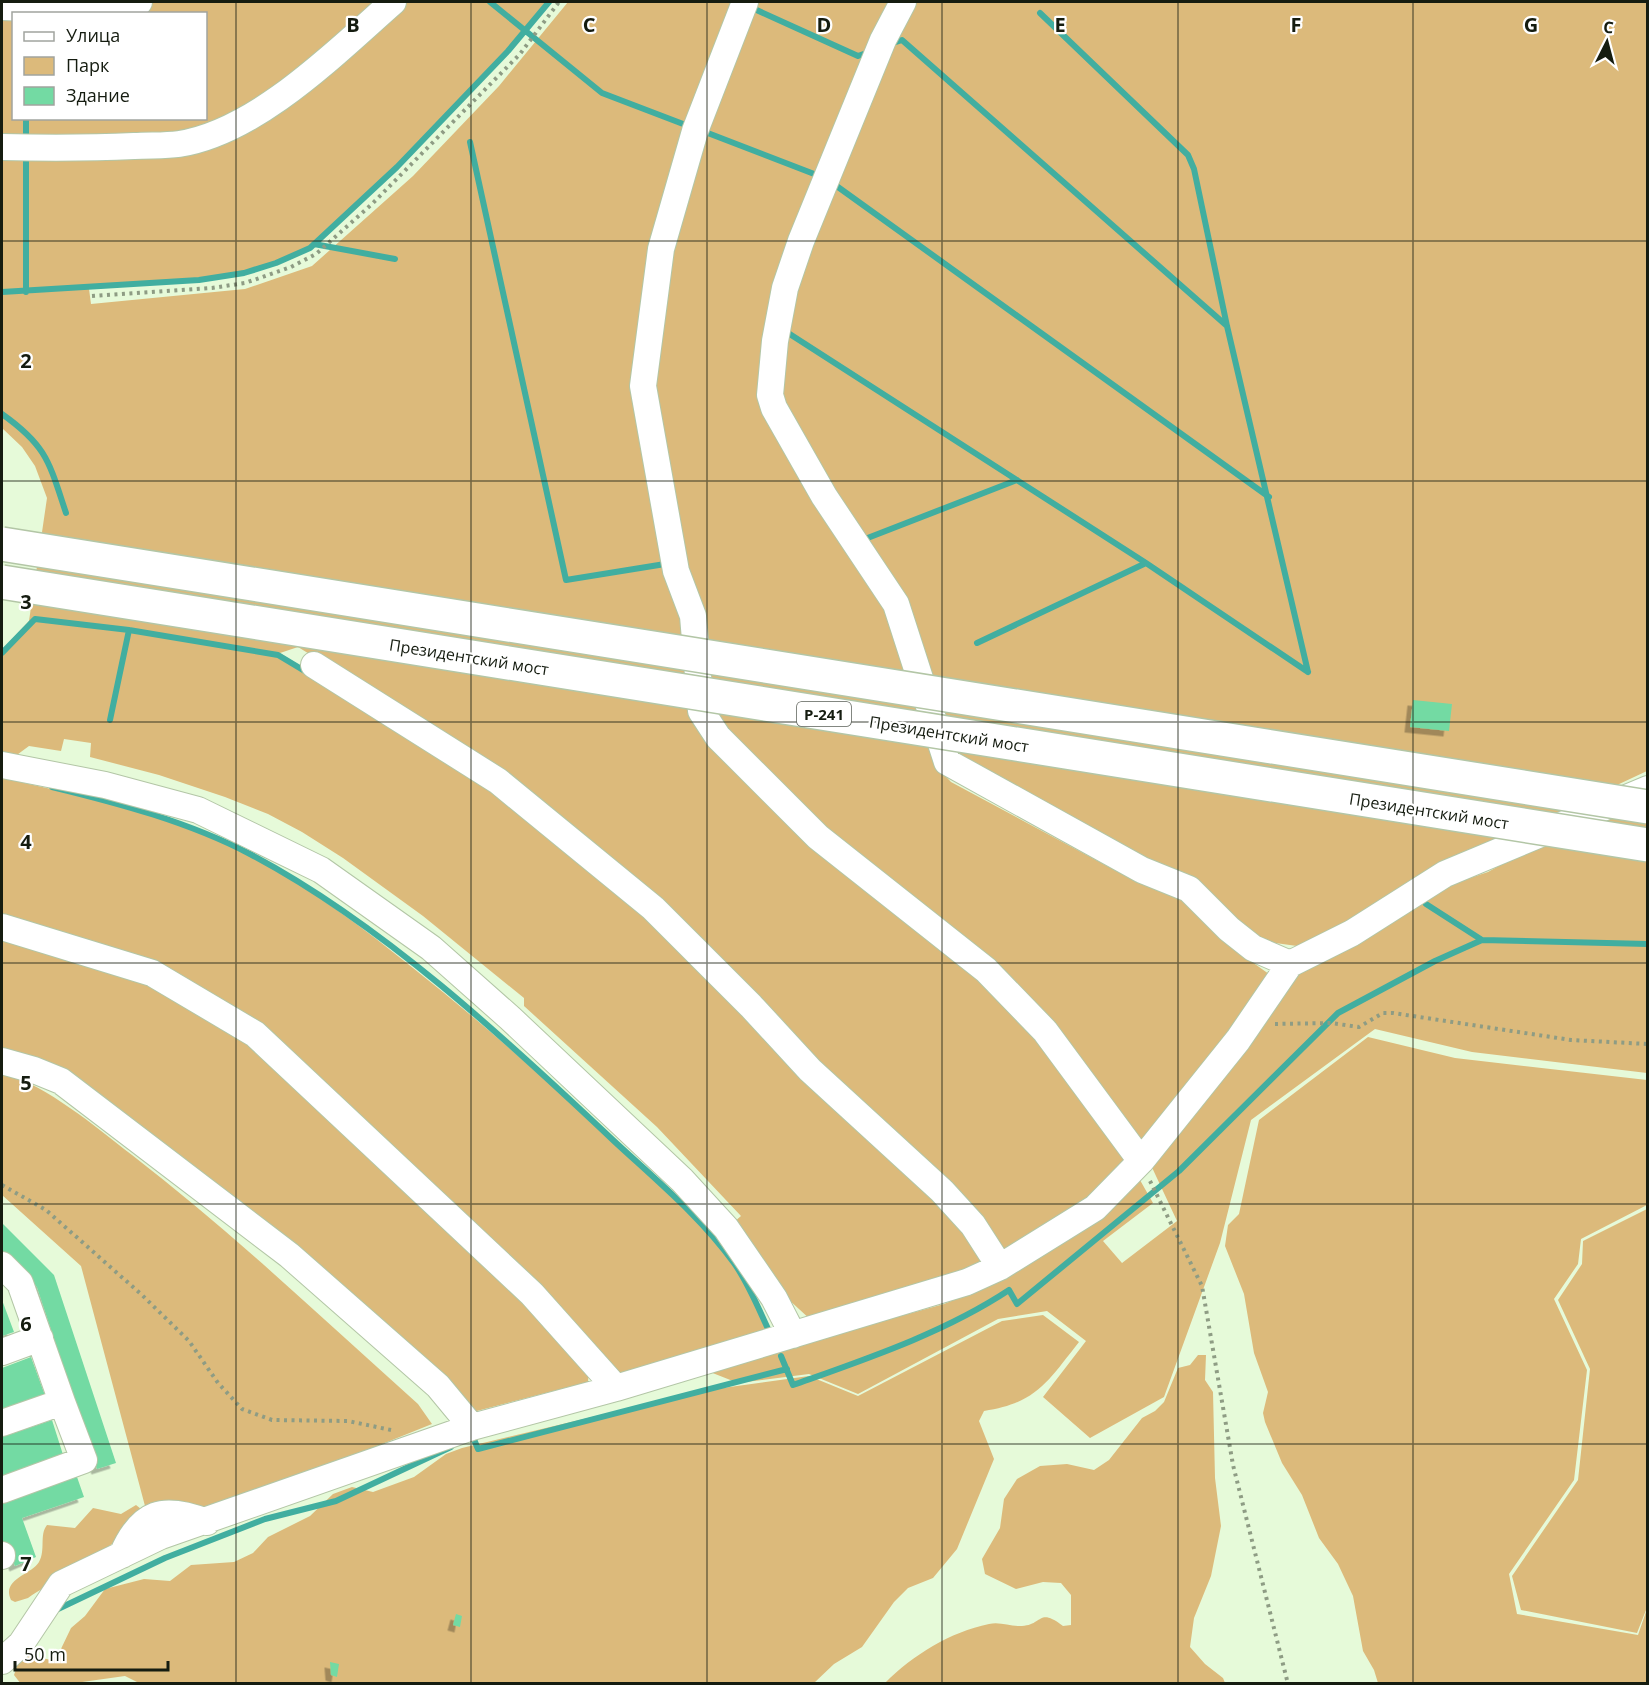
<svg xmlns="http://www.w3.org/2000/svg" width="1649" height="1685" font-family="'Open Sans',sans-serif">
  <style>
    .green { fill: #dcba7b; fill-rule: evenodd }
    .lines { fill: none; stroke-linecap: round; stroke-linejoin: round }
    .stream { stroke: #41aea0; stroke-width: 6 }
    .building { fill: #73daa3; filter: url(#shadow) }
    .minor-casing { stroke: #b3c6a6; stroke-width: 28 }
    .path { stroke: #8e9c84; stroke-width: 4; stroke-dasharray: 3 4.5; stroke-linecap: butt }
    .minor { stroke: #fff; stroke-width: 26 }
    .highway-bridge-casing { stroke: #b3c6a6; stroke-width: 36; stroke-linecap: butt }
    .highway-bridge { stroke: #fff; stroke-width: 33 }
    .grid { fill: none; stroke: #151c10; stroke-width: 1.5; stroke-opacity: 0.55 }
    .labels { text-anchor: middle; dominant-baseline: central; stroke-width: 4.5; stroke-linejoin: round; paint-order: stroke }
    .shield { fill: #fff; stroke: #5b6058; stroke-width: 1.5 }
    .shield-label { font-size: 15px; font-weight: bold; fill: #151c10 }
    .street-label { font-size: 16px; fill: #151c10; stroke: #fff }
    .grid-label { font-size: 20px; text-anchor: middle; font-weight: bold; fill: #151c10; stroke: #fff; stroke-width: 4.5; stroke-linejoin: round; paint-order: stroke }
  </style>
  <defs>
    <filter id="shadow"><feDropShadow dx="-5.5" dy="5.5" stdDeviation="0" flood-color="#0004"/></filter>
  </defs>
  <rect width="100%" height="100%" fill="#e6fad9"/>
  <!-- green -->
  <path class="green" d="M 2,2 L 551,2 L 509,53 L 398,167 L 310,249 L 277,265 L 244,275 L 200,281 L 89,289 L 91,304 L 245,289 L 312,266 L 413,176 L 499,86 L 568,2 L 737,2 L 690,126 L 655,248 L 637,386 L 638,405 L 669,579 L 684,627 L 686,694 L 689,709 L 700,730 L 744,779 L 816,849 L 980,979 L 1028,1027 L 1078,1090 L 1082,1087 L 1127,1149 L 1123,1153 L 1127,1160 L 1090,1200 L 1013,1252 L 1000,1250 L 962,1203 L 826,1076 L 711,955 L 635,883 L 500,771 L 298,647 L 280,653 L 492,785 L 587,861 L 674,940 L 810,1082 L 952,1212 L 984,1254 L 981,1270 L 812,1321 L 787,1298 L 734,1222 L 741,1216 L 657,1127 L 524,1006 L 524,998 L 423,916 L 343,858 L 302,832 L 268,814 L 225,797 L 159,775 L 90,757 L 91,743 L 64,739 L 61,751 L 29,746 L 10,760 L 2,759 L 2,650 L 29,621 L 47,498 L 35,466 L 22,447 L 2,428 ZM 14,14 L 206,14 L 206,118 L 14,118 Z
    M 757,2 L 892,2 L 788,249 L 768,420 L 781,447 L 890,619 L 934,764 L 951,782 L 1135,881 L 1181,899 L 1220,939 L 1273,977 L 1140,1146 L 1092,1078 L 827,834 L 735,743 L 711,706 L 653,388 L 675,234 L 691,180 Z
    M 915,2 L 1647,2 L 1647,771 L 1431,872 L 1325,937 L 1297,946 L 1268,942 L 1242,925 L 1200,881 L 1162,868 L 954,753 L 906,602 L 800,437 L 777,383 L 794,288 L 899,31 Z
    M 2,778 C 81,795 176,817 248,855 C 308,886 361,926 413,968 C 481,1022 546,1079 609,1138 C 651,1178 698,1216 733,1263 C 748,1283 758,1309 769,1332 L 618,1375 L 267,1035 L 2,923 Z
    M 1647,782 L 1647,1073 L 1472,1052 L 1375,1029 L 1251,1120 L 1220,1243 L 1164,1397 L 1090,1438 L 1043,1397 L 1086,1341 L 1047,1311 L 998,1319 L 858,1394 L 809,1374 L 738,1383 L 705,1370 L 944,1304 L 1001,1280 L 1136,1173 L 1153,1203 L 1103,1241 L 1122,1263 L 1177,1221 L 1149,1161 L 1292,974 L 1443,887 L 1488,872 Z
    M 2,940 L 138,978 L 213,1020 L 257,1050 L 548,1323 L 589,1369 L 588,1382 L 473,1412 L 453,1391 L 2,1052 Z
    M 1368,1037 L 1455,1058 L 1647,1080 L 1647,1205 L 1581,1239 L 1578,1264 L 1554,1299 L 1587,1370 L 1574,1480 L 1509,1574 L 1517,1614 L 1638,1635 L 1647,1609 L 1647,1683 L 1378,1683 L 1374,1670 L 1363,1651 L 1353,1596 L 1338,1564 L 1319,1538 L 1302,1495 L 1282,1463 L 1265,1422 L 1263,1413 L 1268,1392 L 1254,1353 L 1244,1294 L 1225,1246 L 1228,1225 L 1239,1214 L 1259,1120 Z
    M 2,1072 C 50,1088 92,1124 132,1155 C 232,1232 324,1320 418,1404 L 432,1424 L 153,1536 L 81,1266 L 2,1195 Z
    M 1647,1209 L 1648,1605 L 1637,1633 L 1521,1610 L 1512,1576 L 1578,1480 L 1590,1369 L 1558,1300 L 1582,1264 L 1583,1241 Z
    M 1043,1315 L 1079,1342 C 1048,1381 1037,1403 984,1411 L 979,1421 L 994,1459 L 957,1549 L 933,1578 L 908,1588 L 894,1602 L 862,1647 L 834,1664 L 814,1683 L 141,1684 L 125,1676 L 75,1683 L 21,1684 L 14,1675 L 17,1666 L 29,1655 L 51,1660 L 59,1653 L 71,1628 L 85,1616 L 105,1589 L 144,1579 L 170,1581 L 191,1565 L 234,1562 L 253,1553 L 268,1537 L 310,1516 L 333,1494 L 352,1487 L 373,1492 L 414,1477 L 446,1454 L 462,1448 L 701,1391 L 809,1376 L 858,1396 L 1002,1321 Z
    M 1198,1355 L 1206,1355 L 1205,1380 L 1213,1392 L 1215,1478 L 1221,1526 L 1211,1576 L 1194,1618 L 1190,1647 L 1205,1664 L 1223,1678 L 1225,1683 L 885,1683 C 913,1655 950,1632 989,1624 C 1000,1621 1011,1627 1022,1626 C 1043,1625 1038,1607 1063,1626 L 1071,1625 L 1071,1595 L 1061,1583 L 1043,1582 L 1016,1589 L 985,1574 L 982,1559 L 1000,1528 L 1004,1499 L 1017,1479 L 1040,1466 L 1067,1464 L 1094,1470 L 1109,1460 L 1142,1418 L 1155,1411 L 1164,1402 L 1178,1368 L 1190,1365 Z
    M 136,1505 L 141,1509 C 139,1537 52,1581 28,1598 L 15,1602 L 11,1600 C 1,1579 31,1575 39,1562 C 46,1550 39,1535 47,1525 L 75,1528 L 93,1508 L 121,1514 Z"/>
  <g class="lines">
    <!-- stream -->
    <path class="stream" d="M 490,2 L 602,93 L 691,127
      M 750,7 L 858,56 L 869,52
      M 1040,13 L 1188,155 L 1194,169 L 1227,326 L 1308,672
      M 890,44 L 902,40 L 1227,326
      M 700,130 L 822,177
      M 26,142 L 26,118
      M 470,142 L 566,580 L 665,564 L 666,566
      M 831,182 L 1269,497
      M 314,244 L 395,259
      M 2,292 L 199,280 L 244,273 L 276,263 L 310,248 L 397,167 L 508,51 L 549,2
      M 26,292 L 26,152
      M 785,331 L 1146,563 L 1308,672
      M 2,414 C 47,446 49,462 66,513
      M 865,539 L 1017,480
      M 977,643 L 1146,563
      M 2,653 L 35,619 L 129,630 L 278,655 L 308,673
      M 110,720 L 129,630
      M 52,787 C 118,803 189,822 250,854 C 381,923 506,1039 614,1141 C 655,1179 701,1217 734,1263 C 749,1284 759,1310 770,1333
      M 1426,904 L 1482,940
      M 781,1356 L 793,1385 C 866,1359 944,1333 1009,1290 L 1017,1304 L 1179,1171 L 1338,1013 L 1435,961 L 1482,940 L 1648,944
      M 471,1438 L 473,1437 L 478,1449 L 787,1369
      M 58,1609 L 165,1558 L 265,1519 L 336,1501 L 451,1447"/>
  </g>
  <!-- building -->
  <path class="building" d="M 1413,700 L 1452,704 L 1449,731 L 1410,727 Z
    M 2,1223 L 54,1275 L 116,1463 L 97,1469 L 37,1287 L 2,1253 Z
    M 2,1300 L 14,1332 L 2,1336 Z
    M 31,1357 L 46,1398 L 2,1414 L 2,1368 Z
    M 52,1420 L 65,1461 L 2,1482 L 2,1437 Z
    M 77,1477 L 84,1497 L 22,1518 L 36,1557 L 15,1566 L 7,1544 L 2,1546 L 2,1503 Z
    M 456,1614 L 462,1616 L 460,1627 L 453,1625 Z
    M 330,1662 L 339,1664 L 337,1677 L 331,1675 Z"/>
  <g class="lines">
    <!-- minor casing -->
    <g class="minor-casing">
      <path id="minor" d="M 745,2 L 695,131 L 661,249 L 643,386 L 676,571 L 693,616 L 701,711 L 718,737 L 818,837 L 986,970 L 1045,1031 L 1141,1161
        M 903,2 L 883,40 L 801,241 L 785,288 L 775,341 L 770,395 L 774,408 L 824,496 L 896,604 L 947,762 L 1142,870 L 1189,889 L 1229,929 L 1253,948 L 1290,964
        M 2,7 L 28,8 L 131,4 L 139,2
        M 2,147 C 46,148 90,148 134,146 C 149,145 165,146 179,144 C 257,132 336,52 393,2
        M 314,665 L 498,781 L 653,908 L 751,1006 L 810,1070 L 942,1191 L 973,1225 L 1000,1267
        M 2,765 L 105,785 L 198,810 L 321,870 L 431,948 L 510,1018 L 682,1180 L 726,1228 L 774,1298 L 793,1335
        M 2,927 L 152,973 L 255,1034 L 532,1294 L 616,1388
        M 2,1061 L 34,1070 L 61,1081 L 289,1255 L 438,1386 L 472,1427
        M 2,1265 L 20,1283 L 62,1402 L 2,1423
        M 2,1352 L 40,1338
        M 2,1490 L 84,1460 L 62,1402
        M 122,1555 C 141,1511 163,1505 207,1522
        M 2,1556 L 2,1555
        M 2,1661 L 21,1644 L 61,1584 L 161,1536 L 472,1427 L 616,1388 L 967,1282 L 1000,1267 L 1095,1208 L 1141,1161 L 1238,1040 L 1290,964 L 1352,933 L 1445,874 L 1648,789"/>
    </g>
    <!-- path -->
    <path class="path" d="M 92,296 L 212,288 L 245,283 L 291,267 L 316,254 L 372,204 L 520,54 L 559,2
      M 1275,1024 L 1331,1023 L 1359,1027 L 1383,1013 L 1393,1013 L 1571,1040 L 1648,1044
      M 1150,1181 L 1202,1286 L 1233,1465 L 1288,1684
      M 2,1185 L 46,1210 L 142,1295 L 189,1341 L 218,1383 L 242,1409 L 272,1420 L 348,1421 L 391,1430"/>
    <!-- minor -->
    <use href="#minor" class="minor"/>
    <!-- highway-bridge casing -->
    <g class="highway-bridge-casing">
      <path id="highway-bridge" d="M 2,544 L 1648,807
        M 2,582 L 1648,845"/>
    </g>
    <!-- highway-bridge -->
    <use href="#highway-bridge" class="highway-bridge"/>
  </g>
  <!-- grid -->
  <path class="grid" d="M 236,2 L 236,1684M 471,2 L 471,1684M 707,2 L 707,1684M 942,2 L 942,1684M 1178,2 L 1178,1684M 1413,2 L 1413,1684M 2,241 L 1648,241M 2,481 L 1648,481M 2,722 L 1648,722M 2,963 L 1648,963M 2,1204 L 1648,1204M 2,1444 L 1648,1444"/>
  <g class="labels">
    <!-- shield labels -->
    <rect class="shield" x="797" y="702" width="54" height="24" rx="4.5"/>
    <g class="shield-label">
      <text x="824" y="714">Р-241</text>
    </g>
    <!-- street labels -->
    <g class="street-label">
      <text transform="translate(469 657) rotate(9)">Президентский мост</text>
      <text transform="translate(949 734) rotate(9)">Президентский мост</text>
      <text transform="translate(1429 811) rotate(9)">Президентский мост</text>
    </g>
  </g>
  <g class="grid-label">
    <text x="353" y="32">B</text>
    <text x="589" y="32">C</text>
    <text x="824" y="32">D</text>
    <text x="1060" y="32">E</text>
    <text x="1296" y="32">F</text>
    <text x="1531" y="32">G</text>
    <text x="26" y="368">2</text>
    <text x="26" y="609">3</text>
    <text x="26" y="849">4</text>
    <text x="26" y="1090">5</text>
    <text x="26" y="1331">6</text>
    <text x="26" y="1571">7</text>
  </g>
  <!-- border -->
  <rect width="1649" height="1685" fill="none" stroke="#151c10" stroke-width="6"/>
  <!-- legend -->
  <rect x="12" y="12" width="195" height="108" fill="#ffffff" stroke="#a1a49f" stroke-width="1.5"/>
  <rect x="24" y="32" width="30" height="9" fill="#ffffff" stroke="#a1a49f" stroke-width="1.5"/>
  <text x="66" y="42" font-size="18" fill="#151c10">Улица</text>
  <rect x="24" y="57" width="30" height="18" fill="#dcba7b" stroke="#a1a49f" stroke-width="1.5"/>
  <text x="66" y="72" font-size="18" fill="#151c10">Парк</text>
  <rect x="24" y="87" width="30" height="18" fill="#73daa3" stroke="#a1a49f" stroke-width="1.5"/>
  <text x="66" y="102" font-size="18" fill="#151c10">Здание</text>
  <!-- north arrow -->
  <g transform="translate(1607 42) rotate(6)" stroke="#ffffff" stroke-width="4.5" paint-order="stroke">
  <path d="M0-4.5L10 22L0 15L-10 22Z" fill="#151c10"/>
  <text y="-9" font-size="16" font-weight="bold" text-anchor="middle" fill="#151c10">С</text>
  </g>
  <!-- scale -->
  <path d="M15 1661v9h153v-9" fill="none" stroke="#151c10" stroke-width="3"/>
  <text x="24" y="1661" font-size="18" fill="#151c10" stroke="#ffffff" stroke-width="4.5" paint-order="stroke">50 m</text>
</svg>
